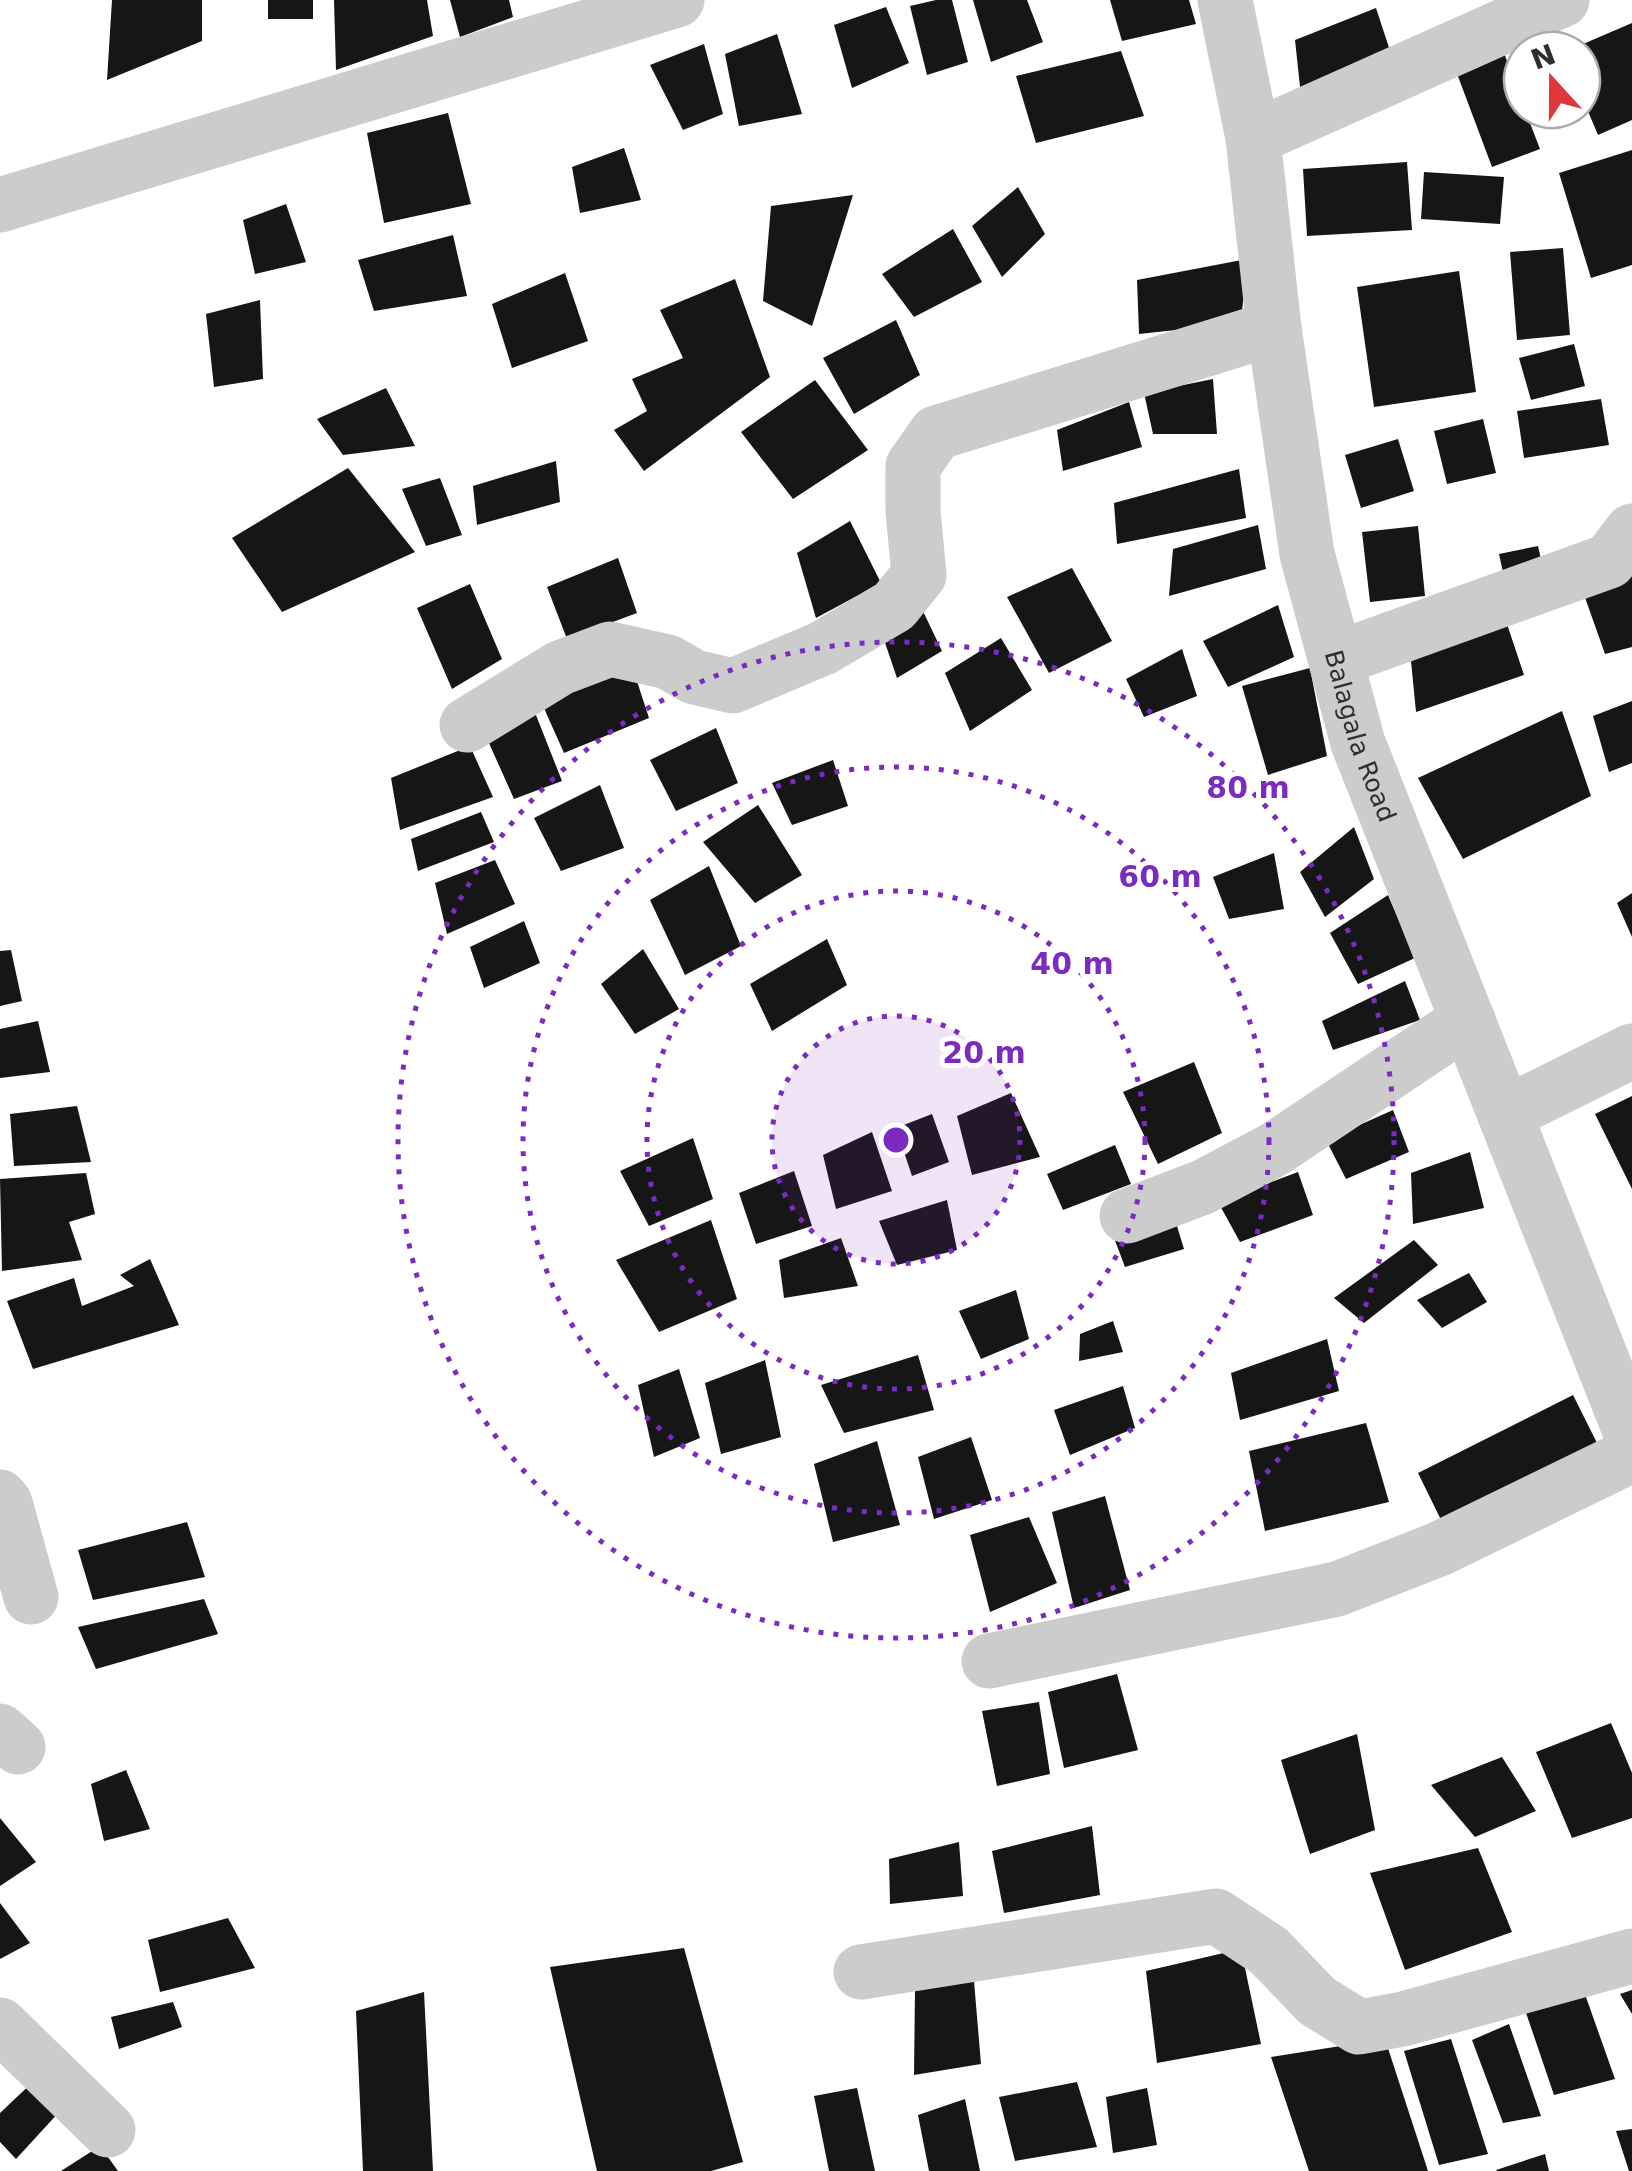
<svg xmlns="http://www.w3.org/2000/svg" width="1632" height="2171" font-family="'DejaVu Sans',sans-serif">
  <style>
    .building { fill: #161616 }
    .lines { fill: none; stroke-linecap: round; stroke-linejoin: round }
    .minor { stroke: #ccc; stroke-width: 55 }
    .ring { fill: none; stroke: #7b2cbf; stroke-width: 5; stroke-dasharray: 5 10 }
    .labels { text-anchor: middle; dominant-baseline: central; stroke-width: 10; stroke-linejoin: round; paint-order: stroke }
    .street-label { font-size: 25px; fill: #2f2f2f; stroke: #fff }
    .centre { fill: #7b2cbf; stroke: #fff; stroke-width: 5 }
    .ring-label { font-size: 30px; text-anchor: middle; font-weight: bold; fill: #7b2cbf; stroke: #fff; stroke-width: 10; stroke-linejoin: round; paint-order: stroke }
  </style>
  <rect width="100%" height="100%" fill="#fff"/>
  <!-- building -->
  <path class="building" d="M 112,0 L 202,0 L 202,41 L 107,80 Z
    M 268,0 L 313,0 L 313,19 L 268,19 Z
    M 334,0 L 427,0 L 433,36 L 336,70 Z
    M 450,0 L 509,0 L 513,17 L 460,37 Z
    M 936,0 L 952,0 L 968,62 L 927,75 L 910,6 Z
    M 973,0 L 1027,0 L 1043,42 L 991,62 Z
    M 1110,0 L 1189,0 L 1196,24 L 1122,41 Z
    M 886,7 L 909,63 L 852,88 L 834,25 Z
    M 1376,8 L 1396,69 L 1301,96 L 1295,40 Z
    M 1632,23 L 1632,120 L 1598,135 L 1582,97 L 1582,50 L 1569,50 Z
    M 777,34 L 802,114 L 739,126 L 725,54 Z
    M 704,44 L 723,114 L 683,130 L 650,65 Z
    M 1121,51 L 1144,116 L 1036,143 L 1016,76 Z
    M 1504,53 L 1522,102 L 1522,110 L 1525,110 L 1540,149 L 1492,167 L 1456,71 Z
    M 448,113 L 471,204 L 384,223 L 367,133 Z
    M 624,148 L 641,200 L 580,213 L 572,167 Z
    M 1632,150 L 1632,265 L 1591,278 L 1559,173 Z
    M 1407,162 L 1412,230 L 1307,236 L 1303,169 Z
    M 1424,172 L 1504,177 L 1500,224 L 1421,219 Z
    M 1018,187 L 1045,234 L 1002,277 L 972,226 Z
    M 853,195 L 812,326 L 763,301 L 771,206 Z
    M 286,204 L 306,262 L 255,274 L 243,220 Z
    M 953,229 L 982,282 L 914,317 L 882,274 Z
    M 453,235 L 467,296 L 374,311 L 358,260 Z
    M 1563,248 L 1570,335 L 1517,340 L 1510,252 Z
    M 1247,259 L 1241,323 L 1139,334 L 1137,280 Z
    M 1459,271 L 1476,392 L 1374,407 L 1357,287 Z
    M 565,273 L 588,341 L 512,368 L 492,304 Z
    M 735,279 L 770,377 L 644,471 L 614,430 L 647,411 L 632,379 L 683,358 L 660,310 Z
    M 260,300 L 263,379 L 214,387 L 206,314 Z
    M 896,320 L 920,375 L 854,414 L 823,358 Z
    M 1574,344 L 1585,386 L 1531,400 L 1519,358 Z
    M 1213,379 L 1217,434 L 1153,434 L 1144,393 Z
    M 815,380 L 868,450 L 793,499 L 741,432 Z
    M 386,388 L 415,446 L 343,455 L 317,419 Z
    M 1601,399 L 1609,445 L 1524,458 L 1517,411 Z
    M 1129,402 L 1142,447 L 1063,471 L 1057,430 Z
    M 1483,419 L 1496,473 L 1447,484 L 1434,431 Z
    M 1398,439 L 1414,491 L 1361,508 L 1345,455 Z
    M 556,461 L 560,502 L 477,525 L 473,486 Z
    M 348,468 L 415,552 L 282,612 L 232,538 Z
    M 1239,469 L 1246,518 L 1117,544 L 1114,503 Z
    M 440,478 L 462,535 L 426,546 L 402,489 Z
    M 850,521 L 881,583 L 816,618 L 797,553 Z
    M 1258,525 L 1266,569 L 1169,596 L 1173,549 Z
    M 1418,526 L 1425,596 L 1370,602 L 1362,532 Z
    M 1538,546 L 1545,577 L 1506,586 L 1499,554 Z
    M 618,558 L 637,613 L 567,639 L 547,587 Z
    M 1072,568 L 1112,641 L 1049,673 L 1007,597 Z
    M 1632,570 L 1632,647 L 1605,654 L 1582,589 Z
    M 470,584 L 502,659 L 452,689 L 417,608 Z
    M 1278,605 L 1294,657 L 1228,687 L 1203,641 Z
    M 921,607 L 942,651 L 897,678 L 881,631 Z
    M 1506,621 L 1524,675 L 1416,712 L 1411,661 Z
    M 1001,638 L 1032,690 L 970,731 L 945,673 Z
    M 1182,649 L 1197,696 L 1144,717 L 1126,679 Z
    M 632,666 L 649,718 L 564,753 L 539,697 Z
    M 1310,668 L 1327,756 L 1268,775 L 1242,686 Z
    M 1632,701 L 1632,763 L 1609,772 L 1593,716 Z
    M 534,710 L 562,781 L 514,799 L 484,732 Z
    M 1562,711 L 1591,796 L 1463,859 L 1418,778 Z
    M 716,728 L 738,783 L 676,811 L 650,760 Z
    M 470,746 L 493,797 L 400,830 L 391,778 Z
    M 833,760 L 848,806 L 792,825 L 772,783 Z
    M 600,785 L 624,848 L 561,871 L 534,818 Z
    M 758,805 L 802,875 L 755,903 L 703,842 Z
    M 481,812 L 494,842 L 418,871 L 411,839 Z
    M 1354,827 L 1374,879 L 1325,917 L 1300,872 Z
    M 1274,853 L 1284,909 L 1229,919 L 1213,877 Z
    M 495,860 L 515,904 L 447,934 L 435,883 Z
    M 709,866 L 741,946 L 685,975 L 650,900 Z
    M 1632,893 L 1632,937 L 1617,903 Z
    M 1388,895 L 1415,958 L 1358,984 L 1330,933 Z
    M 524,921 L 540,963 L 484,988 L 470,947 Z
    M 827,939 L 847,985 L 772,1031 L 750,984 Z
    M 643,949 L 679,1009 L 635,1034 L 601,984 Z
    M 11,950 L 22,1001 L 0,1006 L 0,951 Z
    M 1405,981 L 1420,1020 L 1333,1050 L 1322,1021 Z
    M 38,1021 L 50,1072 L 0,1078 L 0,1029 Z
    M 1194,1062 L 1222,1133 L 1158,1164 L 1123,1092 Z
    M 1011,1093 L 1040,1157 L 972,1175 L 957,1116 Z
    M 1632,1096 L 1632,1189 L 1595,1114 Z
    M 77,1106 L 91,1162 L 14,1166 L 10,1114 Z
    M 1393,1110 L 1409,1152 L 1346,1179 L 1326,1140 Z
    M 932,1114 L 949,1162 L 912,1176 L 896,1128 Z
    M 872,1132 L 892,1191 L 836,1209 L 823,1155 Z
    M 693,1138 L 713,1199 L 649,1226 L 620,1171 Z
    M 1115,1145 L 1131,1184 L 1063,1210 L 1047,1174 Z
    M 1470,1152 L 1484,1208 L 1413,1224 L 1411,1173 Z
    M 794,1171 L 812,1226 L 756,1244 L 739,1193 Z
    M 1298,1172 L 1313,1215 L 1240,1242 L 1218,1202 Z
    M 86,1173 L 95,1214 L 69,1222 L 82,1260 L 2,1271 L 0,1179 Z
    M 947,1200 L 957,1250 L 897,1265 L 879,1221 Z
    M 1173,1213 L 1184,1249 L 1125,1267 L 1111,1230 Z
    M 711,1220 L 737,1299 L 659,1332 L 616,1260 Z
    M 841,1238 L 858,1286 L 784,1298 L 779,1260 Z
    M 1414,1240 L 1438,1265 L 1364,1323 L 1334,1298 Z
    M 150,1259 L 179,1325 L 33,1369 L 7,1301 L 74,1278 L 82,1306 L 134,1286 L 120,1275 Z
    M 1469,1273 L 1487,1302 L 1442,1328 L 1417,1300 Z
    M 1016,1290 L 1029,1339 L 981,1359 L 959,1311 Z
    M 1113,1321 L 1123,1352 L 1079,1361 L 1080,1334 Z
    M 1327,1339 L 1339,1391 L 1240,1420 L 1231,1373 Z
    M 918,1355 L 934,1410 L 844,1433 L 821,1385 Z
    M 765,1360 L 781,1437 L 721,1454 L 705,1383 Z
    M 679,1369 L 700,1438 L 654,1457 L 638,1385 Z
    M 1123,1386 L 1135,1428 L 1070,1455 L 1054,1410 Z
    M 1573,1395 L 1600,1449 L 1445,1528 L 1418,1473 Z
    M 1366,1423 L 1389,1502 L 1265,1531 L 1249,1451 Z
    M 971,1437 L 992,1500 L 934,1519 L 918,1457 Z
    M 877,1441 L 900,1525 L 833,1542 L 814,1464 Z
    M 1105,1496 L 1130,1590 L 1074,1608 L 1052,1512 Z
    M 1029,1517 L 1057,1583 L 990,1612 L 970,1535 Z
    M 187,1522 L 205,1577 L 93,1600 L 78,1550 Z
    M 204,1599 L 218,1634 L 96,1669 L 78,1627 Z
    M 1117,1674 L 1138,1750 L 1064,1768 L 1048,1692 Z
    M 1039,1702 L 1050,1774 L 997,1786 L 982,1711 Z
    M 1611,1723 L 1632,1773 L 1632,1818 L 1572,1838 L 1536,1752 Z
    M 1357,1734 L 1375,1830 L 1310,1854 L 1281,1760 Z
    M 1502,1757 L 1536,1811 L 1475,1837 L 1431,1785 Z
    M 126,1770 L 150,1829 L 104,1841 L 91,1784 Z
    M 0,1818 L 36,1862 L 0,1886 Z
    M 1092,1826 L 1100,1895 L 1004,1913 L 992,1851 Z
    M 959,1842 L 963,1896 L 890,1904 L 889,1859 Z
    M 1478,1848 L 1512,1932 L 1405,1970 L 1370,1873 Z
    M 0,1903 L 30,1943 L 0,1959 Z
    M 228,1918 L 255,1968 L 160,1992 L 148,1940 Z
    M 684,1948 L 743,2162 L 711,2171 L 597,2171 L 550,1967 Z
    M 1241,1949 L 1261,2044 L 1157,2063 L 1146,1971 Z
    M 974,1981 L 981,2064 L 914,2075 L 915,1990 Z
    M 1581,1983 L 1615,2079 L 1554,2095 L 1523,2004 Z
    M 1632,1990 L 1632,2014 L 1620,1994 Z
    M 424,1992 L 433,2171 L 363,2171 L 356,2011 Z
    M 173,2002 L 182,2027 L 119,2049 L 111,2017 Z
    M 1509,2024 L 1541,2116 L 1503,2123 L 1472,2040 Z
    M 1385,2039 L 1428,2171 L 1309,2171 L 1271,2057 Z
    M 1451,2039 L 1488,2154 L 1439,2165 L 1404,2051 Z
    M 37,2078 L 61,2110 L 16,2159 L 0,2142 L 0,2113 Z
    M 1077,2082 L 1097,2147 L 1015,2161 L 999,2097 Z
    M 857,2088 L 875,2171 L 829,2171 L 814,2096 Z
    M 1147,2088 L 1157,2145 L 1113,2153 L 1106,2097 Z
    M 965,2099 L 980,2171 L 929,2171 L 918,2115 Z
    M 1632,2129 L 1632,2171 L 1629,2171 L 1616,2131 Z
    M 100,2146 L 118,2171 L 61,2171 Z
    M 1545,2154 L 1549,2171 L 1497,2171 L 1496,2170 Z"/>
  <g class="lines">
    <!-- minor -->
    <g class="minor">
      <path id="s1" d="M 1225,0 L 1253,138 L 1274,328 L 1307,554 L 1358,743 L 1632,1436"/>
      <path d="M 1253,138 L 1562,0"/>
      <path d="M 0,205 L 677,0"/>
      <path d="M 1336,659 L 1609,561 L 1632,531"/>
      <path d="M 467,725 L 560,668 L 610,649 L 668,662 L 694,677 L 733,686 L 823,648 L 894,606 L 919,575 L 913,511 L 913,466 L 936,433 L 1274,328"/>
      <path d="M 1505,1114 L 1632,1051"/>
      <path d="M 1127,1216 L 1203,1187 L 1275,1149 L 1468,1020"/>
      <path d="M 0,1497 L 5,1503 L 31,1597"/>
      <path d="M 989,1661 L 1337,1589 L 1439,1549 L 1632,1455"/>
      <path d="M 0,1731 L 18,1747"/>
      <path d="M 861,1972 L 1216,1916 L 1269,1951 L 1317,2001 L 1359,2027 L 1403,2019 L 1632,1956"/>
      <path d="M 0,2025 L 108,2130"/>
    </g>
  </g>
  <!-- distance rings -->
  <circle cx="896" cy="1140" r="124" fill="#7b2cbf" fill-opacity=".12"/>
  <g class="ring">
    <circle cx="896" cy="1140" r="124"/>
    <circle cx="896" cy="1140" r="249"/>
    <circle cx="896" cy="1140" r="373"/>
    <circle cx="896" cy="1140" r="498"/>
  </g>
  <g class="labels">
    <!-- street labels -->
    <g class="street-label">
      <text stroke="none"><textPath href="#s1" startOffset="750">Balagala Road</textPath></text>
    </g>
  </g>
  <circle cx="896" cy="1140" r="15" class="centre"/>
  <g class="ring-label">
    <text x="1248" y="798">80 m</text>
    <text x="1160" y="887">60 m</text>
    <text x="1072" y="974">40 m</text>
    <text x="984" y="1063">20 m</text>
  </g>
  <!-- north arrow -->
  <g transform="translate(1552 80) rotate(339)"><circle r="48" fill="#ffffff" stroke="#acacac" stroke-width="2.5"/>
  <path d="M0-8L18 38L0 25L-18 38Z" fill="#de383b"/>
  <text y="-15" font-size="28" font-weight="bold" text-anchor="middle" fill="#2f2f2f">N</text>
  </g>
</svg>
